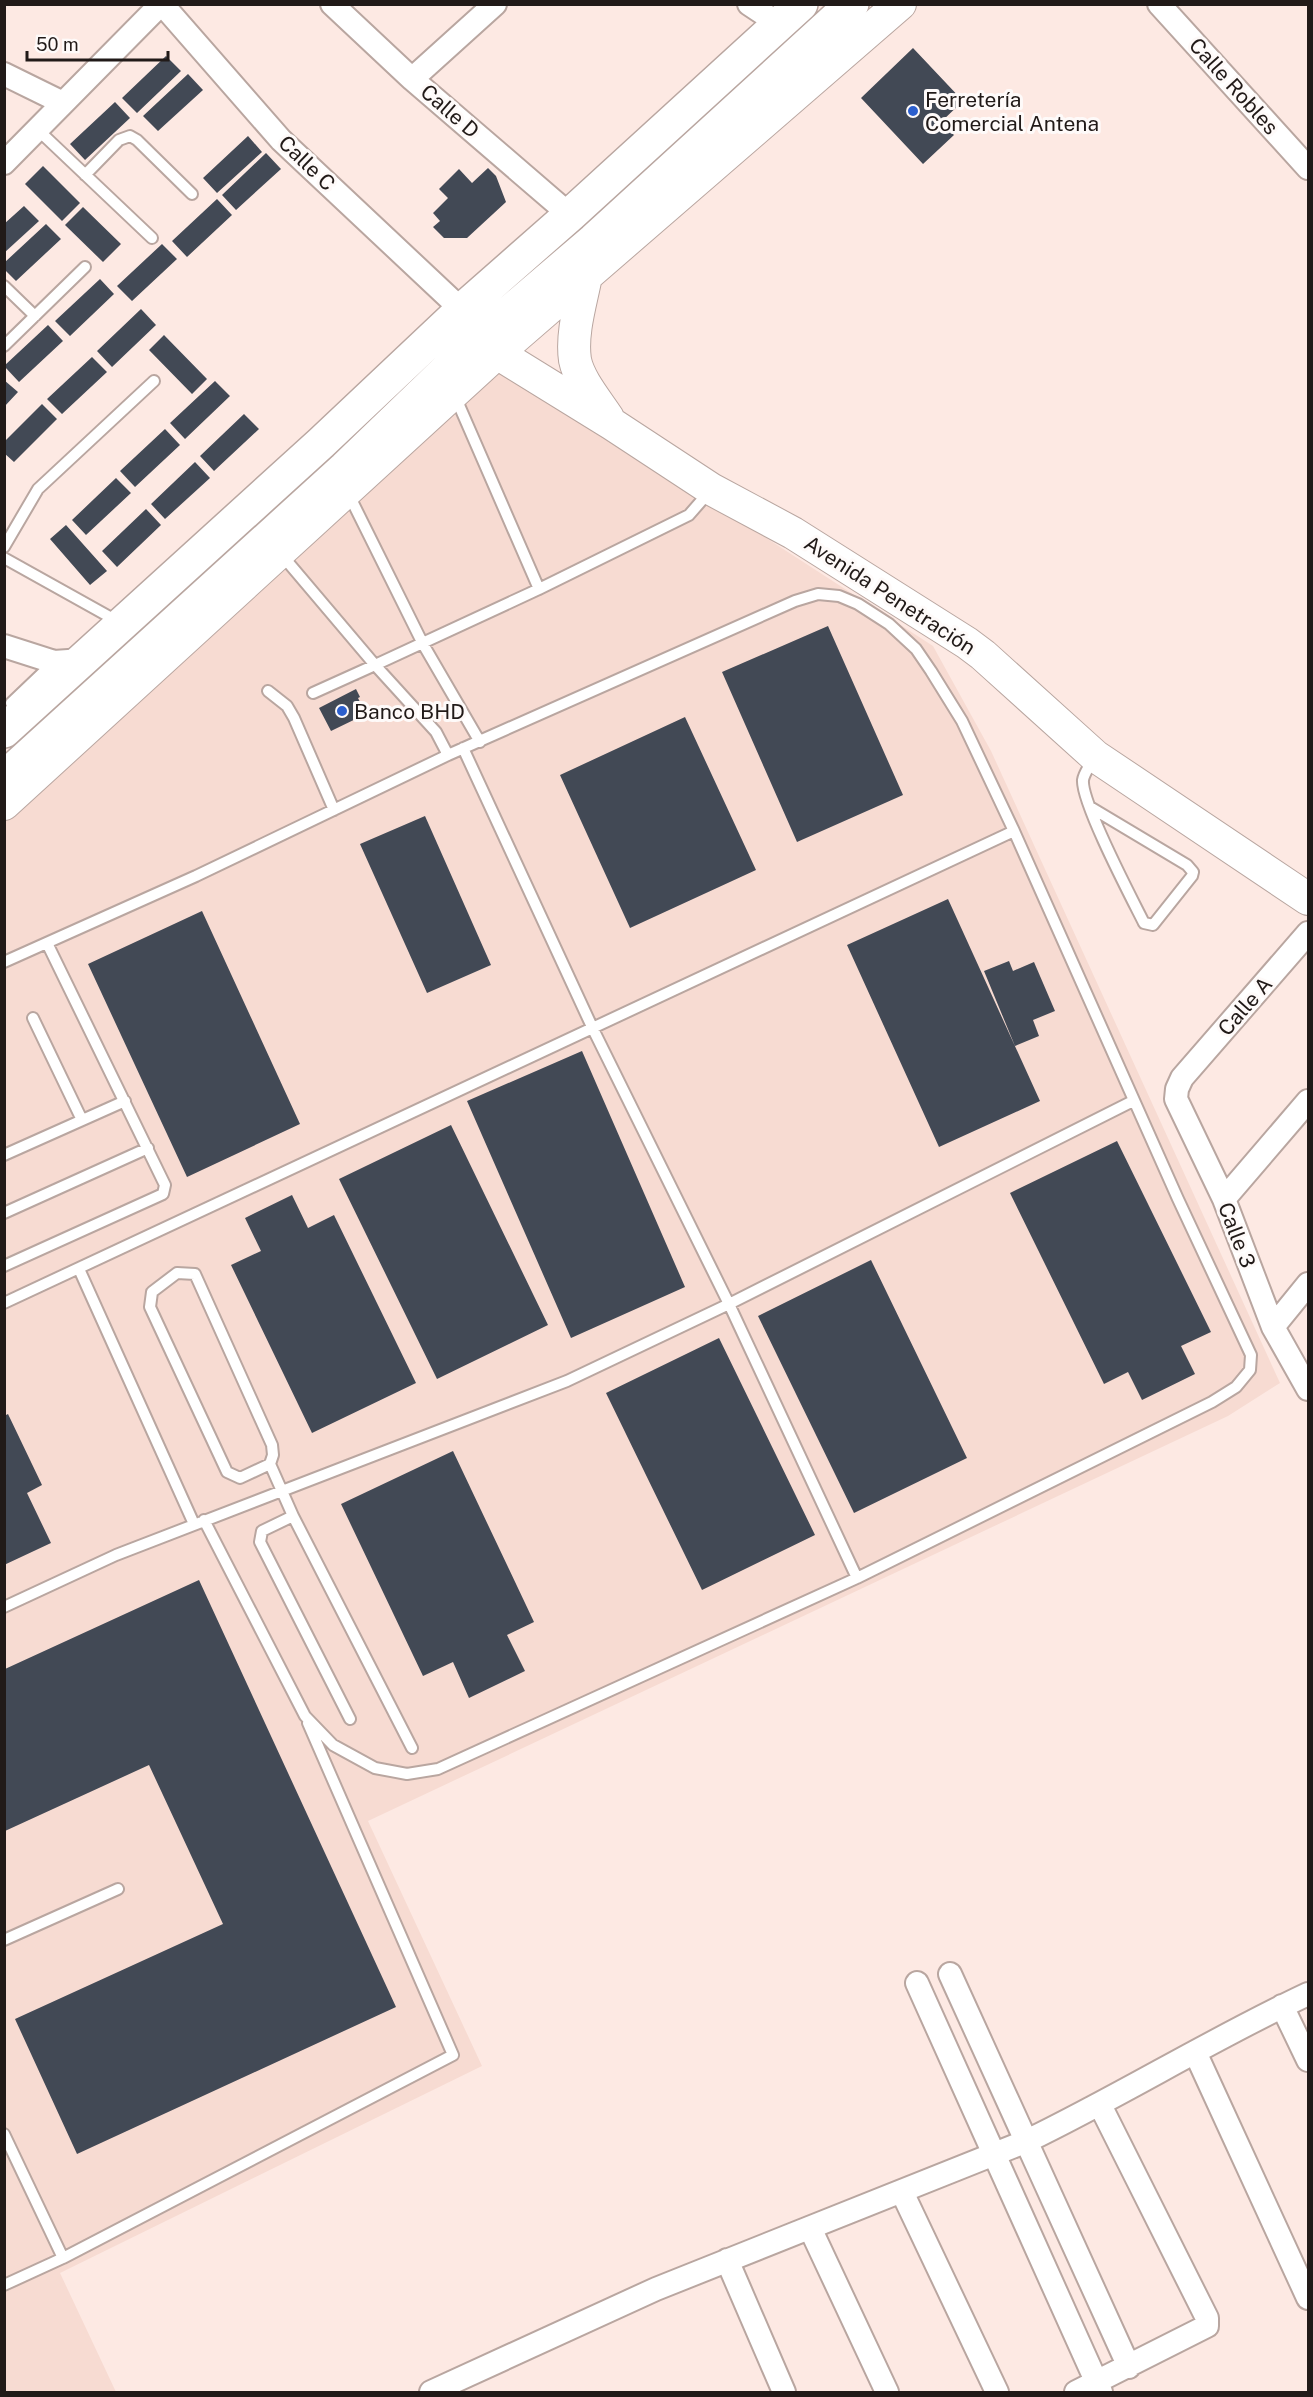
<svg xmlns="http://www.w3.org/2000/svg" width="1313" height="2397" font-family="'Public Sans',sans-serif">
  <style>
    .built { fill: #f7dbd2 }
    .building { fill: #424955 }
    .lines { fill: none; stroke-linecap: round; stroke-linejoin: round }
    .lane-casing { stroke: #b9a6a0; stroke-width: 14 }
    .street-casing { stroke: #b9a6a0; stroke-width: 26 }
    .secondary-casing { stroke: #b9a6a0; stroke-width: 34 }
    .primary-casing { stroke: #b9a6a0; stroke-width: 36 }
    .lane { stroke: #fff; stroke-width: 10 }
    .street { stroke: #fff; stroke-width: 22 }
    .secondary { stroke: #fff; stroke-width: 32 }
    .primary { stroke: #fff; stroke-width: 33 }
    .poi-dot { fill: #2c5fcd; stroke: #fefaf9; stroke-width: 2 }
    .labels { text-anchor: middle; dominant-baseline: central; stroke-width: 6; stroke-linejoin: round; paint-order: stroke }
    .street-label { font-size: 21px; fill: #211a18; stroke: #fefaf9 }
    .poi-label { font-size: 21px; fill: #211a18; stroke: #fefaf9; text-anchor: start }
  </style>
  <rect width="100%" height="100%" fill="#fde9e3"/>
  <!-- built -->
  <path class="built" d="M 478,351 L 933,646 L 991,751 L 1280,1383 L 1228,1416 L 368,1821 L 482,2066 L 60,2273 L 116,2392 L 5,2392 L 5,784 Z"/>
  <!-- building -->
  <path class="building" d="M 913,48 L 963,101 L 941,122 L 954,135 L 923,164 L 861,98 Z
    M 166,56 L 181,71 L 137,113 L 122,98 Z
    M 188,74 L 203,90 L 158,131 L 143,116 Z
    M 115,102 L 130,118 L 85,160 L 70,144 Z
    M 248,136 L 262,152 L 217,193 L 203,178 Z
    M 266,153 L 281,169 L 236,210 L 222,195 Z
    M 43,166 L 80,203 L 62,221 L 25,184 Z
    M 488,168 L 496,176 L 506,202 L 467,238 L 444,238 L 433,227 L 440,221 L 433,213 L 448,198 L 439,189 L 459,169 L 472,183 Z
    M 217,199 L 232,215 L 187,257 L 172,241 Z
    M 24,206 L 39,221 L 4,253 L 4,224 Z
    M 83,207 L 121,244 L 103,262 L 65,225 Z
    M 46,224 L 61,239 L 16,281 L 4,269 L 4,263 Z
    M 162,244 L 177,259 L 132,301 L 117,286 Z
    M 100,279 L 114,294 L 70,336 L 55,321 Z
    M 141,309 L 156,325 L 112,367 L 97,351 Z
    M 48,325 L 63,341 L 19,382 L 4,366 Z
    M 164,335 L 207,379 L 192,394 L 149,350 Z
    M 92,357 L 107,372 L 62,414 L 47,399 Z
    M 4,380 L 18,392 L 4,407 Z
    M 215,381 L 230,396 L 185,439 L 170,423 Z
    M 42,404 L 57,419 L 14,462 L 4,453 L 4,442 Z
    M 244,414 L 259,429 L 214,471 L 200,456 Z
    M 165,429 L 180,445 L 135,487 L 120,471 Z
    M 195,462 L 210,478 L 165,519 L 151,504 Z
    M 116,478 L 131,493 L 86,535 L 72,520 Z
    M 146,509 L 161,525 L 117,567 L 102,551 Z
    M 66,525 L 107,571 L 90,585 L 50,539 Z
    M 828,626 L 903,795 L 797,842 L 722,672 Z
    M 356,689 L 360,697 L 358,698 L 366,714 L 331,731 L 319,708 Z
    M 685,717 L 756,870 L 630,928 L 560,775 Z
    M 425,816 L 491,965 L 427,993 L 360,844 Z
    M 948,899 L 1040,1101 L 939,1147 L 847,945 Z
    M 202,911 L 300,1124 L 187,1177 L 88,964 Z
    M 1009,961 L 1013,971 L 1034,962 L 1055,1011 L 1033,1020 L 1039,1036 L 1015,1046 L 984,971 Z
    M 582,1051 L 685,1287 L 571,1338 L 467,1101 Z
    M 451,1125 L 548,1325 L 437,1379 L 339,1179 Z
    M 1117,1141 L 1211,1332 L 1181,1346 L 1195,1374 L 1142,1400 L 1128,1372 L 1104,1384 L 1010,1193 Z
    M 292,1195 L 308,1228 L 334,1215 L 416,1383 L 312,1433 L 231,1265 L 261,1251 L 245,1218 Z
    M 871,1260 L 967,1458 L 854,1513 L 758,1316 Z
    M 719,1338 L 815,1535 L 702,1590 L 606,1393 Z
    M 8,1414 L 42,1485 L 27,1493 L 51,1543 L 4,1565 L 4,1416 Z
    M 453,1451 L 534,1622 L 507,1635 L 525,1671 L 469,1698 L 453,1662 L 423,1676 L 341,1504 Z
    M 199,1580 L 396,2007 L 77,2154 L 15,2019 L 223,1924 L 149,1765 L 5,1831 L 5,1669 Z"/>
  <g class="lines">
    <!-- lane casing -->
    <g class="lane-casing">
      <path id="lane" d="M 37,129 L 152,238
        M 85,175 L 119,140 L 130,136 L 137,140 L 192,194
        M 4,286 L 35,316
        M 4,346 L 85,267
        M 455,396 L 539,589
        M 348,493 L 423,644 L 480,742
        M 4,547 L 38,489 L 154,381
        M 281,554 L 375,665 L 539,589 L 689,515 L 709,492
        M 4,558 L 117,621
        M 268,691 L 287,706 L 294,718 L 334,810
        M 313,693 L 375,665 L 436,732 L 448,755
        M 11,703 L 54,662
        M 463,748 L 593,1029 L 729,1304 L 857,1578
        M 1090,807 L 1187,865 L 1193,872 L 1192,876 L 1153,925 L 1144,923 C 1132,899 1081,802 1083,780 C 1084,773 1090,766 1093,759
        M 4,962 L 196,876 L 448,755 L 795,601 L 818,594 L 839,596 L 858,604 L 889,624 L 916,649 L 931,671 L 962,721 L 1014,831 L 1178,1199 L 1251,1355 L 1250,1370 L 1236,1387 L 1212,1402 L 857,1578 L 438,1769 L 407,1774 L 375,1768 L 333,1745 L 305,1716 L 204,1520
        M 33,1018 L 82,1120
        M 4,1155 L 125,1101
        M 4,1213 L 148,1148
        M 4,1266 L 163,1194 L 165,1185 L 47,943
        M 79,1269 L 194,1524
        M 4,1303 L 1014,831
        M 270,1464 L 240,1478 L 227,1472 L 150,1307 L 152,1292 L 177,1273 L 195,1274 L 272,1445 L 273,1455 L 270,1464 L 293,1516 L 262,1531 L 260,1542 L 350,1719
        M 293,1516 L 412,1748
        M 4,1607 L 116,1555 L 567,1381 L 729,1304 L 1133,1101
        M 4,1940 L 118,1889
        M 4,2134 L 63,2258
        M 4,2285 L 63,2258 L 453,2055 L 308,1723"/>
    </g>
    <!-- street casing -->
    <g class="street-casing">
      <path id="street" d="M 162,4 L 281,140 L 462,310
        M 332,4 L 412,79 L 570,215
        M 749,4 L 779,24
        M 1159,4 L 1308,168
        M 4,74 L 63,103
        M 412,79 L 495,4
        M 4,163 L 161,4
        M 4,646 L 54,662 L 83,660
        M 1308,933 L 1182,1078 L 1177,1089 L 1176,1099 L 1224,1199 L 1273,1327 L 1308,1389
        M 1224,1199 L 1308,1101
        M 1273,1327 L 1308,1284
        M 950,1974 L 1129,2367
        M 917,1983 L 1101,2392
        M 1282,2006 L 1308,2060
        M 1195,2052 L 1308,2298
        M 902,2192 L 997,2392
        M 810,2228 L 887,2392
        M 727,2260 L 784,2392
        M 431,2392 L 656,2289 L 1027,2141 C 1122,2095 1212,2039 1308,1994
        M 1076,2392 L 1207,2326 L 1207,2318 L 1100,2105"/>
    </g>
    <!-- secondary casing -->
    <g class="secondary-casing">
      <path id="secondary" d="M 586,276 C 581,302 571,333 575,360 C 579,380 597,401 608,418
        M 486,338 L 497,353 L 612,424 L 711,489 L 793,533 L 967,643 L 983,655 L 1095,756 L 1308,899
        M 4,804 L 497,353 L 900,4"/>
    </g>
    <!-- primary casing -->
    <g class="primary-casing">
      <path id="primary" d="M 4,731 L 321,443 L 462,310 L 570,215 L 801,4
        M 4,778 L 345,468 L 484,334 L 594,240 L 852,4"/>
    </g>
    <!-- lane -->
    <use href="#lane" class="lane"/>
    <!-- street -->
    <use href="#street" class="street"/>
    <!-- secondary -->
    <use href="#secondary" class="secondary"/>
    <!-- primary -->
    <use href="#primary" class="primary"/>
  </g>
  <!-- markers -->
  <g class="poi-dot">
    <circle cx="913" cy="111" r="6"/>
    <circle cx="342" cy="711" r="6"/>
  </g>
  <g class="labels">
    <!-- street labels -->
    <g class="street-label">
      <text transform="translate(1234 86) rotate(48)">Calle Robles</text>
      <text transform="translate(450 111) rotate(41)">Calle D</text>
      <text transform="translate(307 163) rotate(44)">Calle C</text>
      <text transform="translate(890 595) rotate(33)">Avenida Penetración</text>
      <text transform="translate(1245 1006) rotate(-49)">Calle A</text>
      <text transform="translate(1237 1235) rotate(69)">Calle 3</text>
    </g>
    <!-- poi labels -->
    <g class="poi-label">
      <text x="925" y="99">Ferretería<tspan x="925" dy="24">Comercial Antena</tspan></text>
      <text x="354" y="711">Banco BHD</text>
    </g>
  </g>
  <!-- border -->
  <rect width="1313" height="2397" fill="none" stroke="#211a18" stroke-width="12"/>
  <!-- scale -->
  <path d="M27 51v9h141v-9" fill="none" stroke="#211a18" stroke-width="3"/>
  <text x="36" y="51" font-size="18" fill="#211a18" stroke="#fefaf9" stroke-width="4.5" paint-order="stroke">50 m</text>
</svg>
